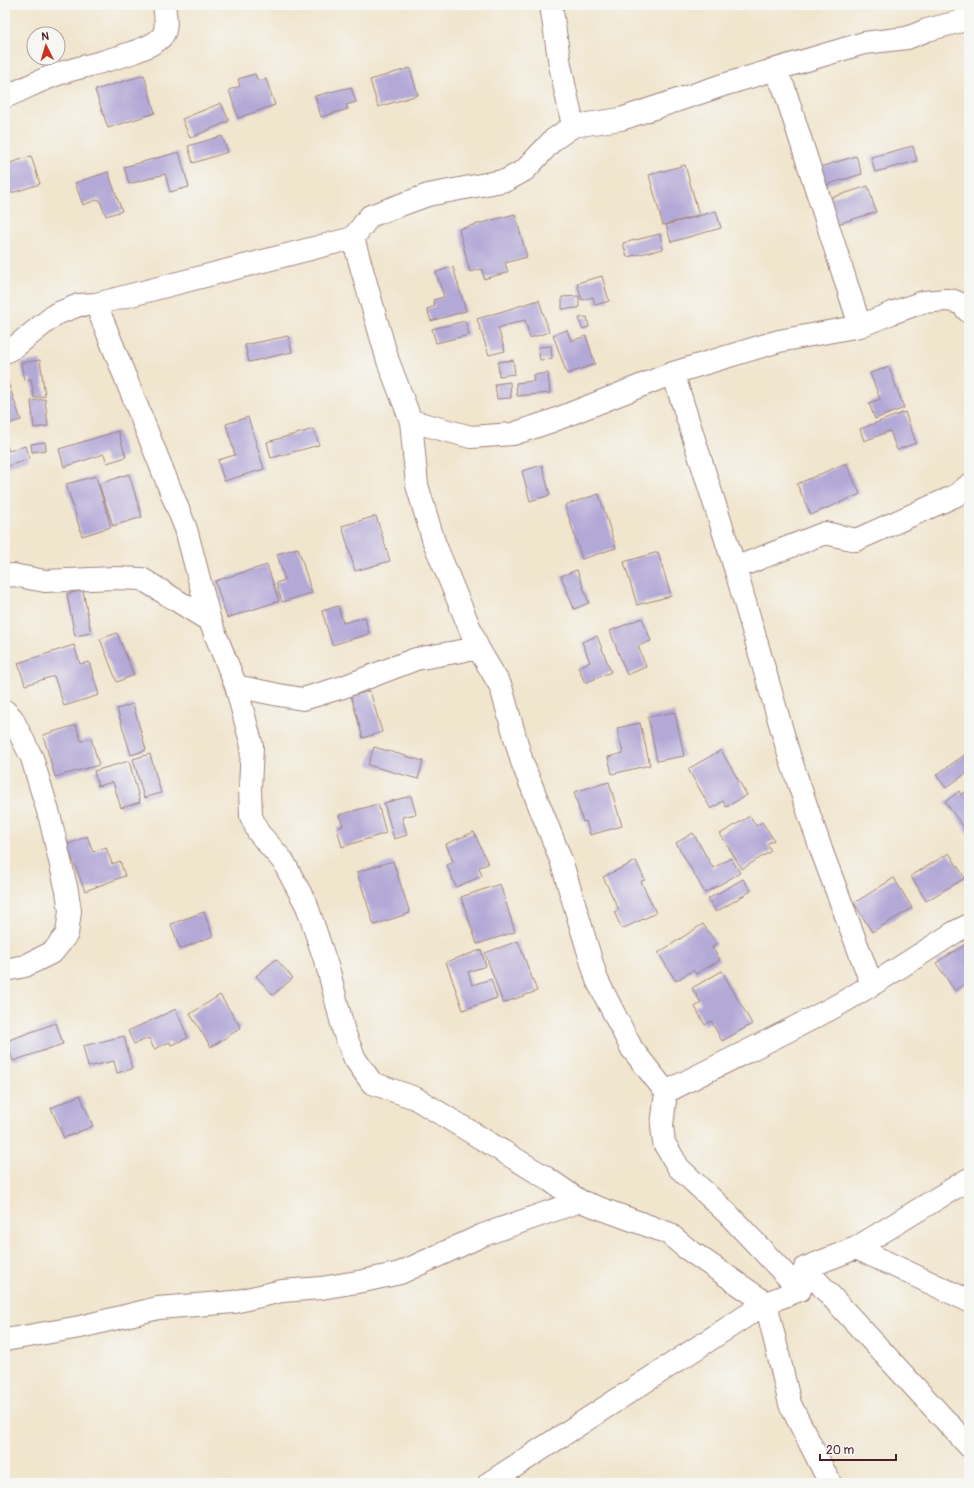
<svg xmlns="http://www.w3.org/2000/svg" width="974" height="1488" font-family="Pangolin,sans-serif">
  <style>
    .building { fill: #b3a9d7 }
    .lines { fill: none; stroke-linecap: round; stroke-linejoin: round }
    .minor-casing { stroke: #9d827c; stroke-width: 24 }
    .minor { stroke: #fff; stroke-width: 22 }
  </style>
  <rect width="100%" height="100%" fill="#f6f6f2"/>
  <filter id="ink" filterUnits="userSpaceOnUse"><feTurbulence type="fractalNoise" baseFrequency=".025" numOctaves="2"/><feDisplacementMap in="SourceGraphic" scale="8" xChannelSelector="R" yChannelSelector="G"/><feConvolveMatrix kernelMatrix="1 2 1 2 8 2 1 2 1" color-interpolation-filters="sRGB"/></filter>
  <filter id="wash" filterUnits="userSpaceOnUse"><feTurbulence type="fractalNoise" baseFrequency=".012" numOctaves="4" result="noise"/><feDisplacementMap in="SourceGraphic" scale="16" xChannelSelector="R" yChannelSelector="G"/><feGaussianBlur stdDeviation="0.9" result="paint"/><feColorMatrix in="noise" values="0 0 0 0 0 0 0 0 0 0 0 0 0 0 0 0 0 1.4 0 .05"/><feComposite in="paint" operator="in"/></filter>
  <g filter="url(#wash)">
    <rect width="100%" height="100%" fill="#f0e5cd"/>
    <g id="blocks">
      <!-- building -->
      <path class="building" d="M 410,68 L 418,95 L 378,107 L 370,80 Z
        M 255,74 L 258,81 L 266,79 L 275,105 L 238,118 L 229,90 L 240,86 L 238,79 Z
        M 144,75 L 155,113 L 108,128 L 95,90 Z
        M 351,87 L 356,102 L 346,105 L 348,109 L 321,117 L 315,96 Z
        M 221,103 L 229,121 L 190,138 L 182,119 Z
        M 222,136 L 228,152 L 193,163 L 188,146 Z
        M 913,146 L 917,161 L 875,172 L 871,157 Z
        M 179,152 L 189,187 L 170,192 L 165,174 L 129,184 L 124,167 Z
        M 31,156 L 40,184 L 5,195 L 5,165 Z
        M 856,156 L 862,174 L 819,187 L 813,169 Z
        M 685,165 L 699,215 L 663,225 L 649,175 Z
        M 108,172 L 122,211 L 106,216 L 99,199 L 83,205 L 75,183 Z
        M 868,186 L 876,212 L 831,226 L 824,200 Z
        M 716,211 L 721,228 L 671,242 L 666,225 Z
        M 515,214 L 527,257 L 505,263 L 508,272 L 484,279 L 482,269 L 470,272 L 459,229 Z
        M 660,234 L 663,249 L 627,257 L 623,243 Z
        M 453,267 L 466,311 L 431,321 L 427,309 L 435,306 L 433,300 L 444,297 L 436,272 Z
        M 602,276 L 609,301 L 595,305 L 593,297 L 582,300 L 577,283 Z
        M 579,296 L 579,308 L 562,309 L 562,297 Z
        M 539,300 L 549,332 L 530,338 L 525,320 L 498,328 L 505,351 L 489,355 L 477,319 Z
        M 587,317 L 589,327 L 582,329 L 579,318 Z
        M 465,321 L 469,335 L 436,343 L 432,329 Z
        M 567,330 L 571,341 L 586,336 L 595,364 L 567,374 L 553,335 Z
        M 288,336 L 292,352 L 249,362 L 245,345 Z
        M 551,346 L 552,359 L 540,360 L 538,347 Z
        M 40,360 L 45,396 L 34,398 L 31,379 L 24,380 L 21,363 Z
        M 513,360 L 515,374 L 499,376 L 498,362 Z
        M 889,367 L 904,408 L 875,419 L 869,403 L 880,399 L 870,373 Z
        M 548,373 L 550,393 L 517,396 L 516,383 L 534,381 L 533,375 Z
        M 5,380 L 7,380 L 21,420 L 5,425 Z
        M 510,382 L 511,398 L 497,399 L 495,384 Z
        M 45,399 L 48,426 L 34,428 L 31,401 Z
        M 905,412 L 916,443 L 897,450 L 890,431 L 864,441 L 860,429 Z
        M 248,417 L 264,469 L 224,481 L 218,460 L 235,455 L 226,424 Z
        M 314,429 L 319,445 L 271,458 L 267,442 Z
        M 118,431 L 126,457 L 107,463 L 104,454 L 64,467 L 59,449 Z
        M 5,440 L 9,451 L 25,446 L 29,459 L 5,467 Z
        M 45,442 L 46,450 L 32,452 L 31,444 Z
        M 846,463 L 860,494 L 811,515 L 797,484 Z
        M 542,465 L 550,495 L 530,501 L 522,471 Z
        M 129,474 L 142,517 L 113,526 L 99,484 Z
        M 96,476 L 111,527 L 82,536 L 66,484 Z
        M 599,494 L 616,548 L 582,559 L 565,505 Z
        M 376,516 L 390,561 L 355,571 L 342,526 Z
        M 298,548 L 312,593 L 282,602 L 276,583 L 285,580 L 277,554 Z
        M 658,552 L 671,596 L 637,605 L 624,562 Z
        M 267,565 L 279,601 L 227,618 L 215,581 Z
        M 577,570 L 589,603 L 574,609 L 561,576 Z
        M 83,590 L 91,633 L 75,636 L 67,594 Z
        M 338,606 L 343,623 L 365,617 L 369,634 L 332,645 L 322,611 Z
        M 642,618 L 651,641 L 638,646 L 646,667 L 627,675 L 610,631 Z
        M 117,633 L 134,675 L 117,682 L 100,639 Z
        M 597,636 L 611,672 L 585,683 L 578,667 L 590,662 L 582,642 Z
        M 74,645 L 80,664 L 89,662 L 99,695 L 64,706 L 54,676 L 25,685 L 18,663 Z
        M 370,691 L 382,732 L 363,738 L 351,696 Z
        M 133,704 L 146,750 L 131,755 L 117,709 Z
        M 675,712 L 684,756 L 657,761 L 648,717 Z
        M 640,723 L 650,765 L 612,774 L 608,757 L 623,753 L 617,728 Z
        M 76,725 L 81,741 L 91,738 L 99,765 L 55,777 L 43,735 Z
        M 374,747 L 423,761 L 418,779 L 368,765 Z
        M 721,750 L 747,795 L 726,807 L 723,801 L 711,809 L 688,769 Z
        M 969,752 L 969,771 L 946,788 L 936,775 Z
        M 150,754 L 161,793 L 144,798 L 133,759 Z
        M 129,761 L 140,802 L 121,808 L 113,782 L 98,786 L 94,771 Z
        M 609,782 L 622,826 L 590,835 L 586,821 L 583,822 L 574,792 Z
        M 969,789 L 969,833 L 968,833 L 945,802 L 959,791 L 961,795 Z
        M 411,796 L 416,814 L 402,817 L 407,835 L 394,839 L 384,803 Z
        M 378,804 L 386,833 L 342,847 L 337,828 L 343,826 L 339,815 Z
        M 750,816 L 756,826 L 762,822 L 774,840 L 767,844 L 771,851 L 742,869 L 720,834 Z
        M 474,832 L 488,864 L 479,867 L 482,876 L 456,887 L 447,865 L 453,862 L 446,844 Z
        M 693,833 L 713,868 L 731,858 L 740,873 L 705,893 L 676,843 Z
        M 87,836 L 93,852 L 106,847 L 112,864 L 120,861 L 125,876 L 85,891 L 67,845 Z
        M 949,853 L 965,878 L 926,901 L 911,876 Z
        M 393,861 L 410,913 L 374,925 L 357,872 Z
        M 636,861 L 645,880 L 641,881 L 656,913 L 622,929 L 614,912 L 619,910 L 603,877 Z
        M 894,878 L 912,908 L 872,932 L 854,903 Z
        M 743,879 L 751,891 L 716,912 L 708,899 Z
        M 500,884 L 515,932 L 477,944 L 461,897 Z
        M 204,912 L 213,936 L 180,949 L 171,924 Z
        M 703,924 L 717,944 L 712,947 L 720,960 L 696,974 L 693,970 L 676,981 L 658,953 Z
        M 518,941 L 537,991 L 503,1003 L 485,953 Z
        M 969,942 L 969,982 L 955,991 L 936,963 Z
        M 481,950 L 486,966 L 468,972 L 472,985 L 491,979 L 497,998 L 463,1010 L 446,962 Z
        M 276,959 L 293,978 L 273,995 L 256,976 Z
        M 722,971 L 752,1024 L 722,1041 L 711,1021 L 705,1025 L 695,1007 L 701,1003 L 692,988 Z
        M 220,995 L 241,1028 L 211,1047 L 190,1014 Z
        M 176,1009 L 188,1038 L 171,1045 L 170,1042 L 154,1049 L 149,1038 L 134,1044 L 128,1031 Z
        M 56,1023 L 63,1044 L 13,1061 L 6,1041 Z
        M 124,1036 L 132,1069 L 117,1073 L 114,1061 L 88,1067 L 83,1046 Z
        M 80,1095 L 93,1126 L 64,1138 L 51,1108 Z"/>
    </g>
  </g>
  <g filter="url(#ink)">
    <use href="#blocks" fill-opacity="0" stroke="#9d827c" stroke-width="1"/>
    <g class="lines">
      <!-- minor casing -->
      <g class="minor-casing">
        <path id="minor" d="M 551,5 L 560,65 L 573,126
          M 774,70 L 784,88 L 860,326
          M 5,97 C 24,89 42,79 61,73 C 82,66 153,52 163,35 C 168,27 165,14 164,5
          M 353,238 L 388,361 L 411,421 L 471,437 L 513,434 L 552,421 L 673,373 L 779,341 L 860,326 L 892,313 L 923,302 L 946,300 L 954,301 L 961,304 L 969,312
          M 96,304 L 186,529 L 210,621 L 236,686 L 252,746 L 250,789 L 251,816 L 258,832 L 283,861 L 307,906 L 329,972 L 344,1032 L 355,1059 L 372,1083 L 415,1098 L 545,1177 L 580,1201 L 668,1233 L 686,1248 L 766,1303 L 790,1404 L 830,1483
          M 5,352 L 16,346 L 56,314 L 79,305 L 96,304 L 353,238 L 370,216 L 428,195 L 507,180 L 525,170 L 553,140 L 573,126 L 621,119 L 723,85 L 864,43 L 907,38 L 927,30 L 969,19
          M 673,373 L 735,568 L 790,758 L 822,852 L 872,985
          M 411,421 L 417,485 L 434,542 L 478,648 L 501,687 L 522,762 L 561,860 L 597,980 L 632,1049 L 666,1092
          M 735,568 L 825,533 L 856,540 L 957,495 L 969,485
          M 5,576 L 13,575 L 45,581 L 114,578 L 142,579 L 210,621
          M 236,686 L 279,695 L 303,699 L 343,687 L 416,659 L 478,648
          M 5,711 L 12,718 L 32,758 L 50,818 L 67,891 L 70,911 L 67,934 L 53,952 L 25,966 L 5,970
          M 856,1248 L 969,1301
          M 805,1268 L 969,1446
          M 800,1290 L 727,1213 L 679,1168 L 664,1143 L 662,1126 L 666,1092 C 722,1063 780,1036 836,1006 C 877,983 916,957 955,932 L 969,925
          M 5,1340 L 80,1327 L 158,1308 L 234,1302 L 282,1291 L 321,1288 L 363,1281 L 400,1273 L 483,1235 L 580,1201
          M 489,1483 L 766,1303 L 800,1290 L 805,1268 L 856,1248 L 969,1179"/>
      </g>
      <!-- minor -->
      <use href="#minor" class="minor"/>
    </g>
  </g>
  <!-- margin -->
  <rect width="974" height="1488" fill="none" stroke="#f6f6f2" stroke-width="20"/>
  <!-- north arrow -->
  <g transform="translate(46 46) rotate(355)"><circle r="19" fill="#f6f6f2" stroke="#b1a0a2"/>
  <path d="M0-3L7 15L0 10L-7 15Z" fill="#c8321e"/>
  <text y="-6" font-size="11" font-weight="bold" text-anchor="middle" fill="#4a1f2b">N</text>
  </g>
  <!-- scale -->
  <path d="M820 1454v6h76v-6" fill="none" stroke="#4a1f2b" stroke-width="2"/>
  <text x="826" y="1454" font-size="12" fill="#4a1f2b" stroke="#f6f6f2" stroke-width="3" paint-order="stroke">20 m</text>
</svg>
